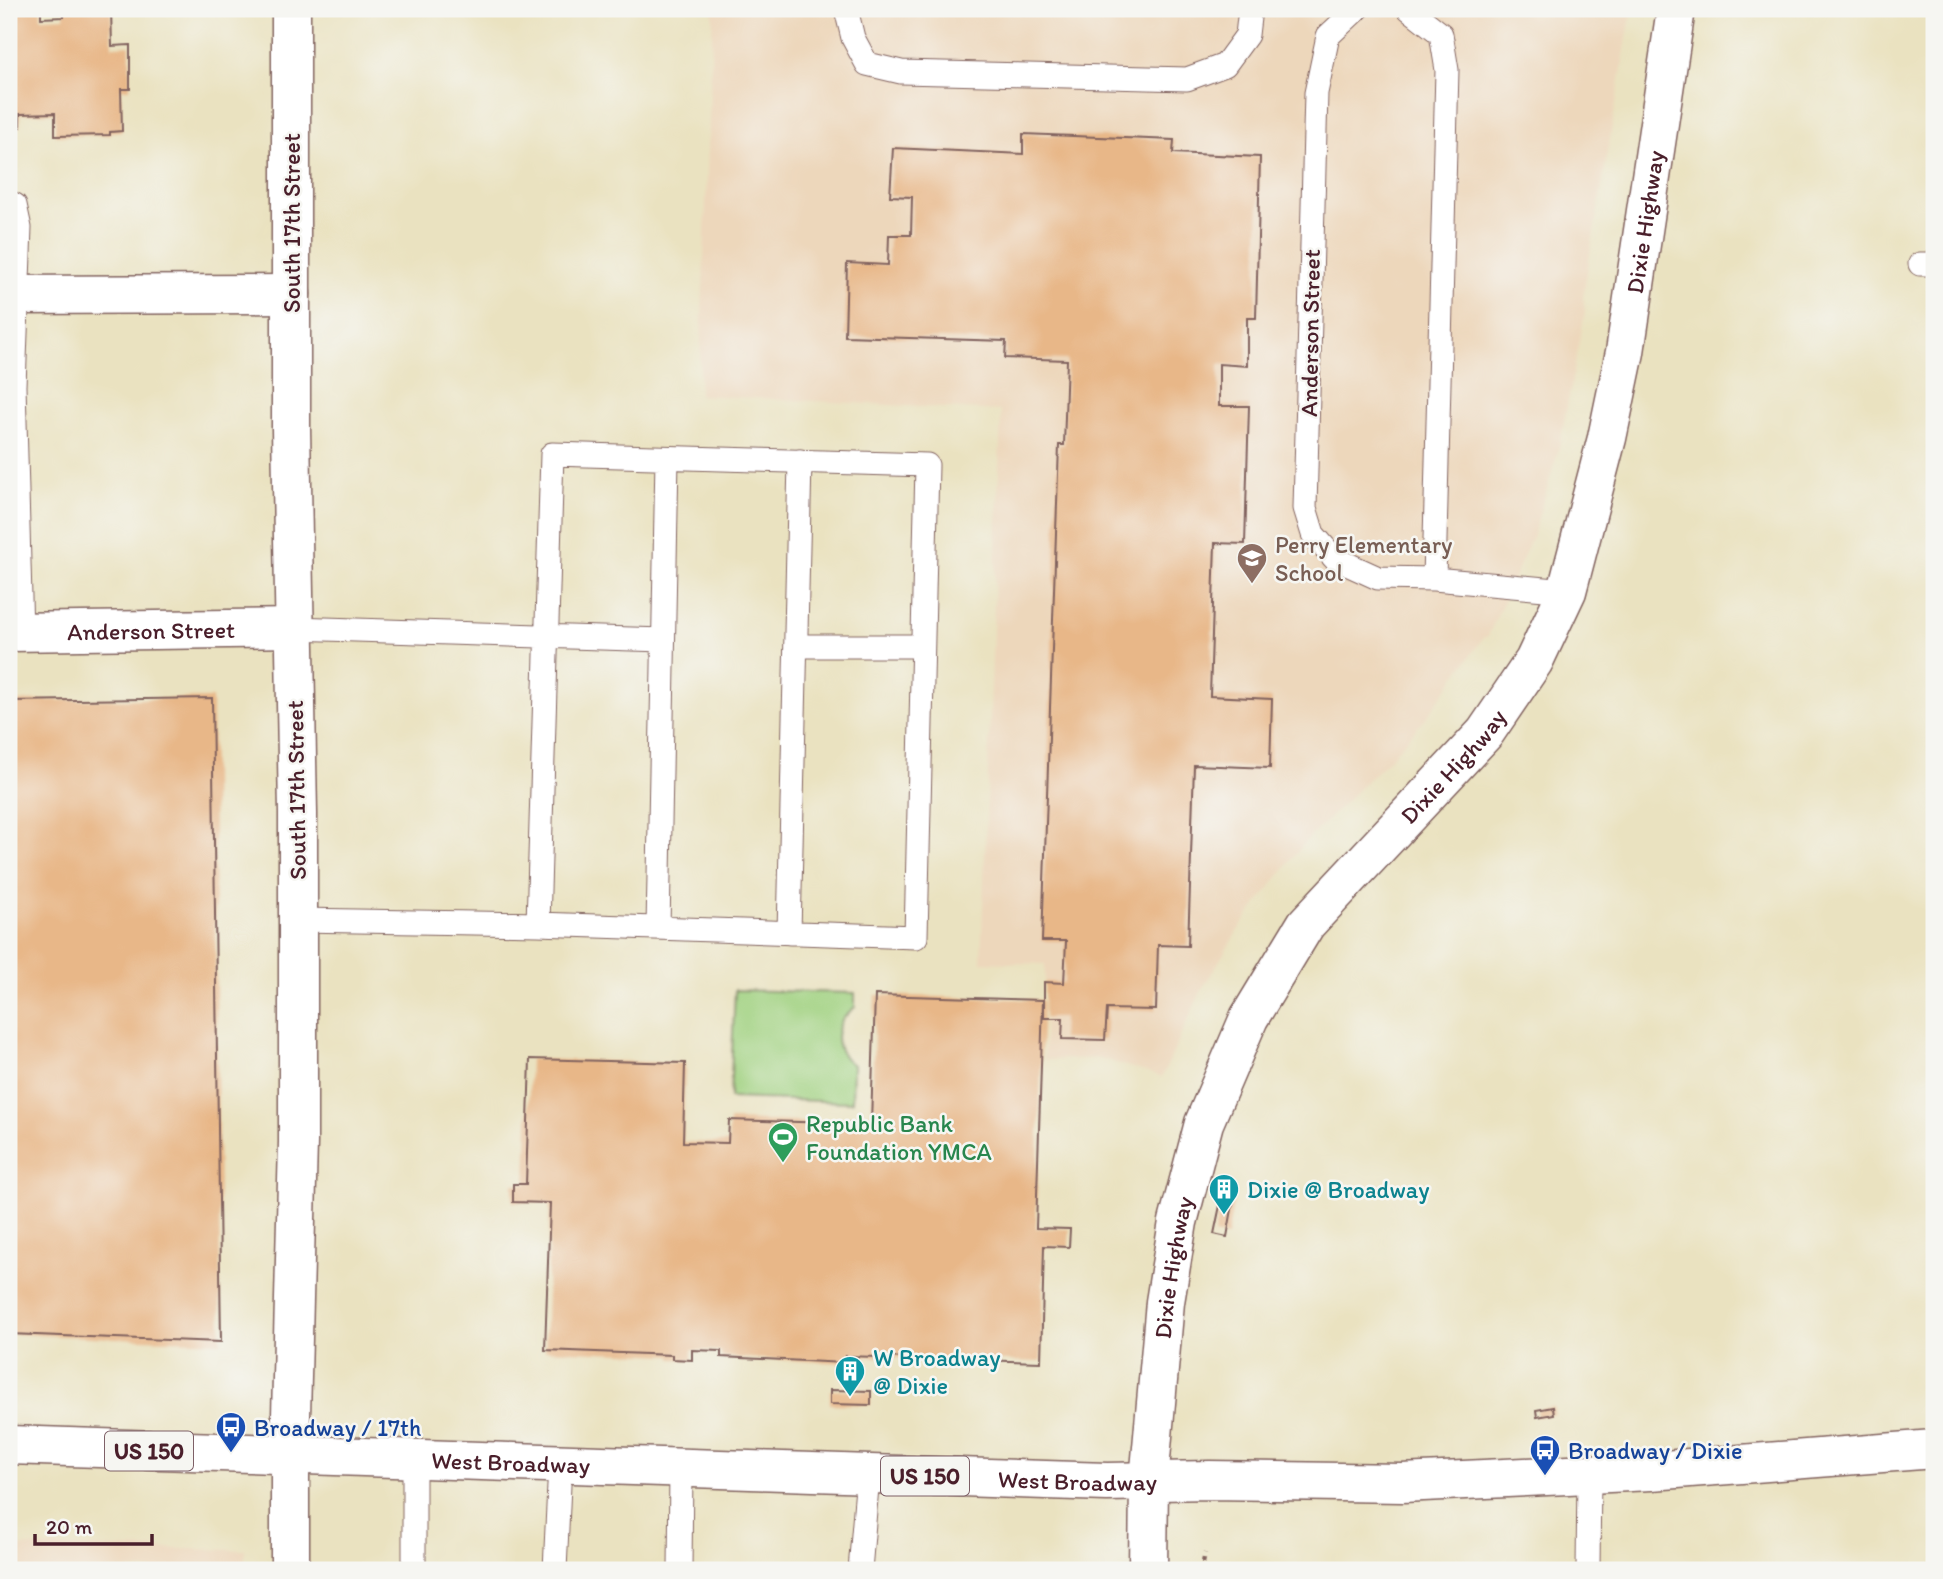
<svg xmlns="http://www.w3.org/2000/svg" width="1943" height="1579" font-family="Itim,sans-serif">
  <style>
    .built { fill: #edd7bb }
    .green { fill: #a0d180; stroke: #757856; stroke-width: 2 }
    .building { fill: #e8b788 }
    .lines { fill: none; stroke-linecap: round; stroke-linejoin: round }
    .service-casing { stroke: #82635f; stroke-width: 25 }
    .minor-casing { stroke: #82635f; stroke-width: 41 }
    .tertiary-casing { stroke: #82635f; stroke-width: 41 }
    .primary-casing { stroke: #82635f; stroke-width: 41 }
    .path { stroke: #82635f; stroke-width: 4.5; stroke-dasharray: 5 5; stroke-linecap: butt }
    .service { stroke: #fff; stroke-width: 23 }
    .minor { stroke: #fff; stroke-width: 38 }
    .tertiary { stroke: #fff; stroke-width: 38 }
    .primary { stroke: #fff; stroke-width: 38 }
    .labels { text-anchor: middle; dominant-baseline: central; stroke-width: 5; stroke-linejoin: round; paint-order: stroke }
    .shield { fill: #f6f6f2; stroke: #7e6067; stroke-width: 2 }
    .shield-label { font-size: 23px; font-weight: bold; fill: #4a1f2b }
    .street-label { font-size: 24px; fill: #4a1f2b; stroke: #f6f6f2 }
    .education-label { font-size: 24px; fill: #785e54; stroke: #f6f6f2; text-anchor: start }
    .leisure-label { font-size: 24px; fill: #27864d; stroke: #f6f6f2; text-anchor: start }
    .culture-label { font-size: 24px; fill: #0d838f; stroke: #f6f6f2; text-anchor: start }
    .transit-label { font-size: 24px; fill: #164399; stroke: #f6f6f2; text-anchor: start }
  </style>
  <rect width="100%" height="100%" fill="#f6f6f2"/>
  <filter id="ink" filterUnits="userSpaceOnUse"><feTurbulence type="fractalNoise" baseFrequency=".0143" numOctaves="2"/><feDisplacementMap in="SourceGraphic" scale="14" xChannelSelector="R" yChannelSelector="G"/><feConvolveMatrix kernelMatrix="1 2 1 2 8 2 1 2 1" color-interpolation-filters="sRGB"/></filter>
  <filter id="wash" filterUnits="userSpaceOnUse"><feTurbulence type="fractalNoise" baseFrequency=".00686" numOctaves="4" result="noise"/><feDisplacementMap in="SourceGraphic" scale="28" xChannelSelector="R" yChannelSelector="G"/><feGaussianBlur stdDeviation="1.57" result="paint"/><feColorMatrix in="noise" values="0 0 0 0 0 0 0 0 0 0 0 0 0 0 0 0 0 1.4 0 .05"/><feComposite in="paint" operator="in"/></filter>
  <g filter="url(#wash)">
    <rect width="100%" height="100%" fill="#eae2c0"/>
    <!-- built -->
    <path class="built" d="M 713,9 L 1632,9 L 1583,296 L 1585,312 L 1559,448 L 1533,535 L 1488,636 L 1483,638 L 1425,719 L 1391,757 L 1305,842 L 1242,924 L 1202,989 L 1162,1077 L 1100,1058 L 1044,1060 L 1045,964 L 981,962 L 1001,411 L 699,395 Z
      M 9,1546 L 245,1550 L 245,1570 L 9,1570 Z"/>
    <!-- green -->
    <path class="green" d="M 735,990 L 855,993 L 855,1007 C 833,1024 830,1048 853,1065 L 852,1102 L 730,1098 Z"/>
    <g id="blocks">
      <!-- building -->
      <path class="building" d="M 10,9 L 41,9 L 41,18 L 64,17 L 64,9 L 111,9 L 112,46 L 130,45 L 130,89 L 121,89 L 122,131 L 110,132 L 110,135 L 55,136 L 55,113 L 20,114 L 20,127 L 9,128 Z
        M 1023,134 L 1174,140 L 1173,153 L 1260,157 L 1256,318 L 1247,318 L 1247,366 L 1219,364 L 1219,406 L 1249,406 L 1245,544 L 1215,543 L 1210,696 L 1272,699 L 1270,768 L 1194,765 L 1188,946 L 1158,945 L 1156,1010 L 1107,1009 L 1105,1040 L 1062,1039 L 1063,1018 L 1044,1018 L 1044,982 L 1064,983 L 1066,941 L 1042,941 L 1059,445 L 1064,445 L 1067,360 L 1005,358 L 1006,341 L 845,336 L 847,263 L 888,265 L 889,235 L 911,235 L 912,197 L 890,196 L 893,148 L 1023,154 Z
        M 212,698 L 221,1342 L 9,1334 L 9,701 Z
        M 875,995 L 1043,1000 L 1036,1228 L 1070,1229 L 1069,1247 L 1044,1246 L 1041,1362 L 846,1356 L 845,1363 L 721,1357 L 721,1351 L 692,1350 L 692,1360 L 672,1359 L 672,1355 L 545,1350 L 550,1203 L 513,1202 L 513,1184 L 526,1184 L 530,1059 L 685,1063 L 683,1142 L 728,1143 L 729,1120 L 871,1124 Z
        M 1222,1196 L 1234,1198 L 1227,1237 L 1214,1234 Z
        M 830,1390 L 871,1391 L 871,1405 L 830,1404 Z
        M 1553,1407 L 1554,1414 L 1537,1417 L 1536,1410 Z"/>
    </g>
  </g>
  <g filter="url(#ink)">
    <use href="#blocks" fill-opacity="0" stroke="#82635f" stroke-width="2"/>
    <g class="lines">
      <!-- service casing -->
      <g class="service-casing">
        <path id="service" d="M 846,9 L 853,38 L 867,64 L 901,72 L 1187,79 L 1225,65 L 1247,35 L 1250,9
          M 1357,9 L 1328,36 L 1316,93 L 1305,508 L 1313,534 L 1334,558 L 1378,578 L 1434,579 L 1567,591
          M 1409,9 L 1441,34 L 1447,70 L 1434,579
          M 9,202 L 15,205 L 20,228 L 14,386 L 21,632
          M 1920,264 L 1934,264
          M 552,454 L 927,465 L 916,937 L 538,924 Z
          M 294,628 L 663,640
          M 796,646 L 922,646
          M 298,920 L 538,924
          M 658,928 L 667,458
          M 789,933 L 800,461
          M 414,1570 L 414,1459
          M 555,1570 L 560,1464
          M 680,1570 L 681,1468
          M 860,1570 L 868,1475
          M 1588,1570 L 1589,1474"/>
      </g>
      <!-- minor casing -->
      <g class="minor-casing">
        <g id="minor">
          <path d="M 9,295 L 291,294"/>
          <path id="s1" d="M 9,632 L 294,628"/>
          <path d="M 290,1570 L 290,1455 L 298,1142 L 298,813 L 291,428 L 291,9"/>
        </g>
      </g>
      <!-- tertiary casing -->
      <g class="tertiary-casing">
        <g id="tertiary">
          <path id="s2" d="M 1148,1570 L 1149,1481 L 1165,1302 L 1178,1222 L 1204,1123 L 1249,1018 L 1306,924 L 1485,733 L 1534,661 L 1567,591 L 1607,438 L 1625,352 L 1676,9"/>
        </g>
      </g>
      <!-- primary casing -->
      <g class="primary-casing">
        <g id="primary">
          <path id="s3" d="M 9,1445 L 1107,1482 L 1210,1480 L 1402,1483 L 1651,1471 L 1934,1449"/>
        </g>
      </g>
      <!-- path -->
      <path class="path" d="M 1203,1563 L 1205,1553"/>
      <!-- service -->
      <use href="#service" class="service"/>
      <!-- minor -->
      <use href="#minor" class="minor"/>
      <!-- tertiary -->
      <use href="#tertiary" class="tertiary"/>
      <!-- primary -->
      <use href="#primary" class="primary"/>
    </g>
  </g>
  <!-- icons -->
  <defs>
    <g id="school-pin" transform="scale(1.575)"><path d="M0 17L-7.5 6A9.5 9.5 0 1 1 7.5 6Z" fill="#8d6e63" stroke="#f6f6f2"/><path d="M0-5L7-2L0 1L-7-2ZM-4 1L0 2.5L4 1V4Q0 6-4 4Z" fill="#fff"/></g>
    <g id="stadium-pin" transform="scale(1.575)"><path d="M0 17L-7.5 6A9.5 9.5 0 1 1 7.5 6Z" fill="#2e9e5b" stroke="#f6f6f2"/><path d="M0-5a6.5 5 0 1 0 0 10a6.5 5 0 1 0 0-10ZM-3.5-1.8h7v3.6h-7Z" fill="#fff"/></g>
    <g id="building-pin" transform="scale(1.575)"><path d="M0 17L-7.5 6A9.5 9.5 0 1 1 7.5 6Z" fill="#0f9aa8" stroke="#f6f6f2"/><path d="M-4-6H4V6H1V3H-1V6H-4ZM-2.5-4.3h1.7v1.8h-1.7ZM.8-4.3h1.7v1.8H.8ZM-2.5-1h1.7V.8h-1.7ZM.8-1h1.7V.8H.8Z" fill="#fff"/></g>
    <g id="bus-pin" transform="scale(1.575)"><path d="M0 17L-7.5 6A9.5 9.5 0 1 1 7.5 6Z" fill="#1a4fb4" stroke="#f6f6f2"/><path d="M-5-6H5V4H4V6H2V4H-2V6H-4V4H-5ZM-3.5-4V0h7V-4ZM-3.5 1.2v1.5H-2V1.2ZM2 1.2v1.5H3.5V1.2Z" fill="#fff"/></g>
  </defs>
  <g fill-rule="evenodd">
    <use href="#school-pin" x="1252" y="558"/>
    <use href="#stadium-pin" x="783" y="1137"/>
    <use href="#building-pin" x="1224" y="1189"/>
    <use href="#building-pin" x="850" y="1371"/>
    <use href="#bus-pin" x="231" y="1427"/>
    <use href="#bus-pin" x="1545" y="1450"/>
  </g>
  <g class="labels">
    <!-- shield labels -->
    <g class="shield">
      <rect x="105" y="1431.5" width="88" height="39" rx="5"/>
      <rect x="881" y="1456.5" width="88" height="39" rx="5"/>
    </g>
    <g class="shield-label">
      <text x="149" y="1451">US 150</text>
      <text x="925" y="1476">US 150</text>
    </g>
    <!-- street labels -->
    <g class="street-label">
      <text stroke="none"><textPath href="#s2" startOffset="1480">Dixie Highway</textPath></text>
      <text transform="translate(291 223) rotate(-90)">South 17th Street</text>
      <text transform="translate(1310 333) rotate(-89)">Anderson Street</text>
      <text stroke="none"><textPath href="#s1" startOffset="142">Anderson Street</textPath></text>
      <text stroke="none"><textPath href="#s2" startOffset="892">Dixie Highway</textPath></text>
      <text transform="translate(296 790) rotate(-91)">South 17th Street</text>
      <text stroke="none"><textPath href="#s2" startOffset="304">Dixie Highway</textPath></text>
      <text stroke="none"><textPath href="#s3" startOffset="502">West Broadway</textPath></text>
      <text stroke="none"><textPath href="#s3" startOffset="1069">West Broadway</textPath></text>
    </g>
    <!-- education labels -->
    <g class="education-label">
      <text x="1275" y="544">Perry Elementary<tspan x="1275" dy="28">School</tspan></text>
    </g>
    <!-- leisure labels -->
    <g class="leisure-label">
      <text x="806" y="1123">Republic Bank<tspan x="806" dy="28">Foundation YMCA</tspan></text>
    </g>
    <!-- culture labels -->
    <g class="culture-label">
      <text x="1247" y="1189">Dixie @ Broadway</text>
      <text x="873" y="1357">W Broadway<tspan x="873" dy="28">@ Dixie</tspan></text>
    </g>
    <!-- transit labels -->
    <g class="transit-label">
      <text x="254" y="1427">Broadway / 17th</text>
      <text x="1568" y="1450">Broadway / Dixie</text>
    </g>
  </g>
  <!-- margin -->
  <rect width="1943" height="1579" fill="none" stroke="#f6f6f2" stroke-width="35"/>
  <!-- scale -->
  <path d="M35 1534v10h117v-10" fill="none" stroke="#4a1f2b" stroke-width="3.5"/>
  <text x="46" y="1534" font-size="21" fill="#4a1f2b" stroke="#f6f6f2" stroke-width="5" paint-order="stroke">20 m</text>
</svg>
